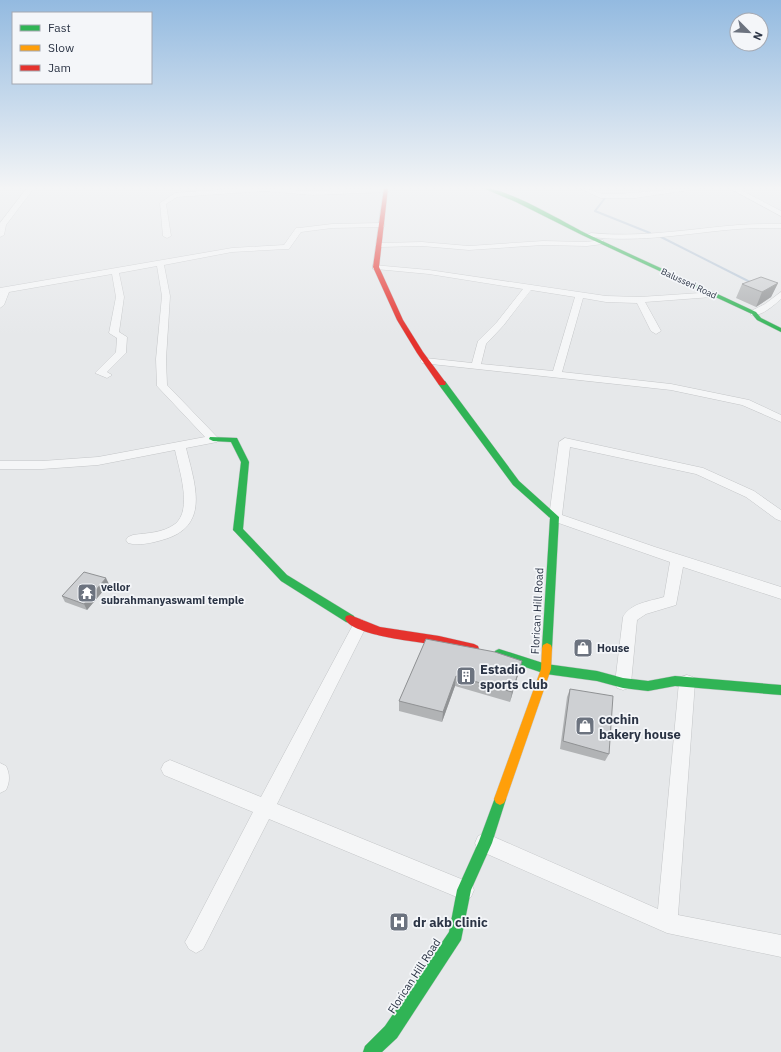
<svg xmlns="http://www.w3.org/2000/svg" width="781" height="1052" font-family="'IBM Plex Sans',sans-serif">
  <style>
    .lines { fill: none; stroke-linecap: round; stroke-linejoin: round }
    .stream { stroke: #b4c4d5; stroke-width: 2 }
    .street-casing { stroke: #c4c6c8; stroke-width: 1 }
    .fast-casing { stroke: #c4c6c8; stroke-width: 1 }
    .slow-casing { stroke: #c4c6c8; stroke-width: 1 }
    .jam-casing { stroke: #c4c6c8; stroke-width: 1 }
    .street { fill: #f5f6f7; fill-rule: evenodd }
    .fast { fill: #30b455; fill-rule: evenodd }
    .slow { fill: #ff9f0a; fill-rule: evenodd }
    .jam { fill: #e5322d; fill-rule: evenodd }
    .wall { fill: #b1b3b5 }
    .shaded-wall { fill: #909294 }
    .building { fill: #ced0d3; stroke: #909294 }
    .labels { text-anchor: middle; dominant-baseline: central; stroke-width: 3.5; stroke-linejoin: round; paint-order: stroke }
    .far-street-label { font-size: 9px; fill: #2b3445; stroke: #f4f6f9 }
    .poi-label { font-size: 11px; font-weight: bold; fill: #2b3445; stroke: #f4f6f9; text-anchor: start }
    .street-label { font-size: 11px; fill: #2b3445; stroke: #f4f6f9 }
    .near-poi-label { font-size: 13px; font-weight: bold; fill: #2b3445; stroke: #f4f6f9; text-anchor: start }
  </style>
  <rect width="100%" height="100%" fill="#e6e8ea"/>
  <g class="lines">
    <!-- stream -->
    <path class="stream" d="M 601,196 L 605,198 L 595,211 L 650,233
      M 661,237 L 752,283"/>
    <!-- street casing -->
    <g class="street-casing">
      <path id="street" d="M 27,188 L 34,188 L 6,225 L 4,235 L 0,237 L 0,223 Z
        M 245,188 L 313,191 L 381,188 L 390,190 L 387,192 L 313,195 L 264,191 L 177,197 L 166,204 L 171,236 L 167,238 L 163,236 L 160,203 L 175,193 Z
        M 579,188 C 590,188 597,194 606,194 C 639,194 671,188 703,188 L 635,198 L 601,198 Z
        M 729,188 L 737,188 L 781,211 L 781,216 Z
        M 381,223 L 384,223 L 384,227 L 332,228 L 301,232 L 289,249 L 286,249 L 232,252 L 164,265 L 170,296 L 166,359 L 167,385 L 219,439 L 217,442 L 186,448 C 195,485 211,527 162,540 C 152,543 138,546 128,543 L 126,540 L 128,537 L 133,535 C 147,533 163,533 175,524 C 193,510 179,469 175,450 L 98,465 L 42,469 L 0,469 L 0,461 L 42,461 L 98,457 L 205,437 L 157,386 L 156,359 L 162,296 L 157,266 L 119,273 L 124,297 L 119,332 L 127,337 L 126,353 L 107,372 L 112,375 L 107,378 L 95,373 L 116,352 L 117,338 L 109,333 L 116,297 L 112,274 L 9,292 L 4,305 L 0,308 L 0,288 L 232,248 L 284,245 L 296,228 L 299,228 L 332,224 Z
        M 781,224 L 781,228 C 767,228 752,228 738,229 C 688,233 642,243 591,237 L 587,235 L 591,233 C 641,238 689,229 738,225 C 752,224 767,224 781,224 Z
        M 600,240 L 603,240 L 603,244 L 587,246 L 543,245 L 469,250 L 422,246 L 379,247 L 375,245 L 379,243 L 422,242 L 469,246 L 543,241 L 587,242 Z
        M 373,265 L 429,270 L 606,296 L 640,297 L 715,292 L 716,294 L 712,297 L 645,302 L 661,331 L 656,334 L 651,331 L 637,303 L 606,302 L 583,298 L 562,372 L 671,384 L 749,400 L 781,415 L 781,422 L 742,405 L 671,390 L 422,363 L 420,361 L 425,358 L 472,363 L 478,341 L 497,322 L 523,289 L 429,274 L 376,269 L 373,269 ZM 531,290 L 575,297 L 553,371 L 481,364 L 486,344 L 503,326 Z
        M 781,292 L 781,299 C 773,306 761,317 751,315 L 751,311 L 765,304 Z
        M 565,438 L 703,468 L 754,491 L 781,510 L 781,521 L 776,519 L 746,497 L 696,474 L 570,447 L 562,515 L 655,547 L 781,587 L 781,599 L 683,567 L 676,605 L 646,614 L 637,620 L 631,683 L 629,688 L 623,690 L 617,688 L 615,683 L 623,617 C 630,603 651,601 664,597 L 670,562 L 550,520 L 549,517 L 559,442 Z
        M 360,619 L 365,621 L 367,625 L 277,804 L 471,883 L 474,890 L 471,897 L 464,900 L 269,819 L 203,949 L 196,953 L 189,949 L 185,942 L 189,935 L 253,812 L 164,775 L 161,769 L 164,763 L 170,760 L 261,797 L 355,621 Z
        M 687,675 L 693,677 L 695,682 L 678,915 L 781,935 L 781,957 L 667,933 L 478,850 L 475,843 L 478,836 L 485,833 L 658,909 L 679,682 L 681,677 Z
        M 0,763 L 6,766 C 10,774 10,782 6,790 L 0,793 Z"/>
    </g>
    <!-- fast casing -->
    <g class="fast-casing">
      <path id="fast" d="M 483,188 C 507,188 562,221 585,233 C 642,260 699,285 756,312 L 761,318 L 781,328 L 781,332 L 757,320 L 752,314 L 582,235 L 516,202 Z
        M 439,381 L 445,381 L 519,481 L 559,517 L 552,648 L 551,651 L 547,653 L 543,651 L 542,648 L 550,518 L 513,485 L 439,385 Z
        M 210,437 L 237,438 L 249,462 L 243,529 L 287,575 L 354,616 L 355,619 L 354,622 L 350,623 L 346,622 L 281,581 L 235,532 L 233,530 L 241,462 L 231,442 L 213,441 L 209,439 Z
        M 499,649 L 546,664 L 597,671 L 623,678 L 648,681 L 675,676 L 781,685 L 781,695 L 675,686 L 648,691 L 623,688 L 597,681 L 546,674 L 495,657 L 494,654 L 495,651 Z
        M 500,793 L 504,795 L 506,799 L 492,843 L 471,890 L 461,940 L 397,1038 L 382,1052 L 363,1052 L 365,1046 L 385,1026 L 449,932 L 457,890 L 479,841 L 496,795 Z"/>
    </g>
    <!-- slow casing -->
    <g class="slow-casing">
      <path id="slow" d="M 547,643 L 551,645 L 552,648 L 551,669 L 506,799 L 504,803 L 500,805 L 496,803 L 494,799 L 541,669 L 542,648 L 543,645 Z"/>
    </g>
    <!-- jam casing -->
    <g class="jam-casing">
      <path id="jam" d="M 384,188 L 388,188 L 379,267 L 403,320 L 423,352 L 446,383 L 445,385 L 439,385 L 417,353 L 397,320 L 373,267 Z
        M 350,615 L 380,627 L 439,636 L 474,644 L 478,646 L 479,649 L 478,652 L 474,654 C 462,651 450,647 438,645 C 420,642 353,636 345,619 L 346,616 Z"/>
    </g>
    <!-- street -->
    <use href="#street" class="street"/>
    <!-- fast -->
    <use href="#fast" class="fast"/>
    <!-- slow -->
    <use href="#slow" class="slow"/>
    <!-- jam -->
    <use href="#jam" class="jam"/>
  </g>
  <!-- wall -->
  <path class="wall" d="M 778,283 L 771,297 L 756,307 L 736,298 L 742,284 Z
    M 109,584 L 87,610 L 65,602 L 62,596 Z
    M 426,639 L 519,671 L 510,702 L 455,686 L 442,722 L 399,711 L 399,701 Z
    M 570,689 L 609,754 L 605,761 L 560,749 L 567,697 Z"/>
  <!-- shaded-wall -->
  <path class="shaded-wall" d="M 778,283 L 771,297 L 756,307 L 762,292 Z
    M 106,578 L 109,584 L 87,610 L 84,604 Z
    M 522,661 L 519,671 L 510,702 L 512,692 Z
    M 456,676 L 455,686 L 442,722 L 443,712 Z"/>
  <!-- building -->
  <path class="building" d="M 761,277 L 778,283 L 762,292 L 742,284 Z
    M 84,572 L 106,578 L 84,604 L 62,596 Z
    M 426,639 L 495,652 L 522,661 L 512,692 L 456,676 L 443,712 L 399,701 Z
    M 570,689 L 613,696 L 609,754 L 563,741 Z"/>
  <!-- sky -->
  <linearGradient id="sky" x2="0" y2="1"><stop stop-color="#93bae0"/><stop offset="0.56" stop-color="#f4f5f6"/><stop offset="1" stop-color="#f4f5f6" stop-opacity="0"/></linearGradient>
  <rect width="781" height="336" fill="url(#sky)"/>
  <!-- icons -->
  <defs>
    <g id="temple-square" transform="scale(1)"><rect x="-9" y="-9" width="18" height="18" rx="4" fill="#6c737f" stroke="#f4f6f9"/><path d="M0-6L5-2H3V0L6.5 2.5H4V6H1.5V3h-3V6H-4V2.5H-6.5L-3 0V-2H-5Z" fill="#fff"/></g>
    <g id="shop-square" transform="scale(1)"><rect x="-9" y="-9" width="18" height="18" rx="4" fill="#6c737f" stroke="#f4f6f9"/><path d="M-5-2.5h2.3a2.7 3.5 0 0 1 5.4 0H5L5.5 6h-11ZM-1.5-2.5h3a1.5 2.3 0 0 0-3 0Z" fill="#fff"/></g>
    <g id="building-square" transform="scale(1)"><rect x="-9" y="-9" width="18" height="18" rx="4" fill="#6c737f" stroke="#f4f6f9"/><path d="M-4-6H4V6H1V3H-1V6H-4ZM-2.5-4.3h1.7v1.8h-1.7ZM.8-4.3h1.7v1.8H.8ZM-2.5-1h1.7V.8h-1.7ZM.8-1h1.7V.8H.8Z" fill="#fff"/></g>
    <g id="hospital-square" transform="scale(1)"><rect x="-9" y="-9" width="18" height="18" rx="4" fill="#6c737f" stroke="#f4f6f9"/><path d="M-5-5h3v3.5h4V-5h3V5h-3V1.5h-4V5h-3Z" fill="#fff"/></g>
  </defs>
  <g fill-rule="evenodd">
    <use href="#temple-square" x="87" y="593"/>
    <use href="#shop-square" x="583" y="648"/>
    <use href="#building-square" x="466" y="676"/>
    <use href="#shop-square" x="585" y="726"/>
    <use href="#hospital-square" x="399" y="922"/>
  </g>
  <g class="labels">
    <!-- far-street labels -->
    <g class="far-street-label">
      <text transform="translate(689 283) rotate(25)">Balusseri Road</text>
    </g>
    <!-- poi labels -->
    <g class="poi-label">
      <text x="101" y="587">vellor<tspan x="101" dy="13">subrahmanyaswami temple</tspan></text>
      <text x="597" y="648">House</text>
    </g>
    <!-- street labels -->
    <g class="street-label">
      <text transform="translate(537 611) rotate(-87)">Florican Hill Road</text>
      <text transform="translate(414 976) rotate(-57)">Florican Hill Road</text>
    </g>
    <!-- near-poi labels -->
    <g class="near-poi-label">
      <text x="480" y="669">Estadio<tspan x="480" dy="15">sports club</tspan></text>
      <text x="599" y="719">cochin<tspan x="599" dy="15">bakery house</tspan></text>
      <text x="413" y="922">dr akb clinic</text>
    </g>
  </g>
  <!-- legend -->
  <rect x="12" y="12" width="140" height="72" fill="#f4f6f9" stroke="#a4a8b1"/>
  <rect x="20" y="25" width="20" height="6" fill="#30b455" stroke="#a4a8b1"/>
  <text x="48" y="32" font-size="12" fill="#2b3445">Fast</text>
  <rect x="20" y="45" width="20" height="6" fill="#ff9f0a" stroke="#a4a8b1"/>
  <text x="48" y="52" font-size="12" fill="#2b3445">Slow</text>
  <rect x="20" y="65" width="20" height="6" fill="#e5322d" stroke="#a4a8b1"/>
  <text x="48" y="72" font-size="12" fill="#2b3445">Jam</text>
  <!-- north arrow -->
  <g transform="translate(749 32) rotate(114)"><circle r="19" fill="#f4f6f9" stroke="#a4a8b1"/>
  <path d="M0-3L7 15L0 10L-7 15Z" fill="#6c737f"/>
  <text y="-6" font-size="11" font-weight="bold" text-anchor="middle" fill="#2b3445">N</text>
  </g>
</svg>
